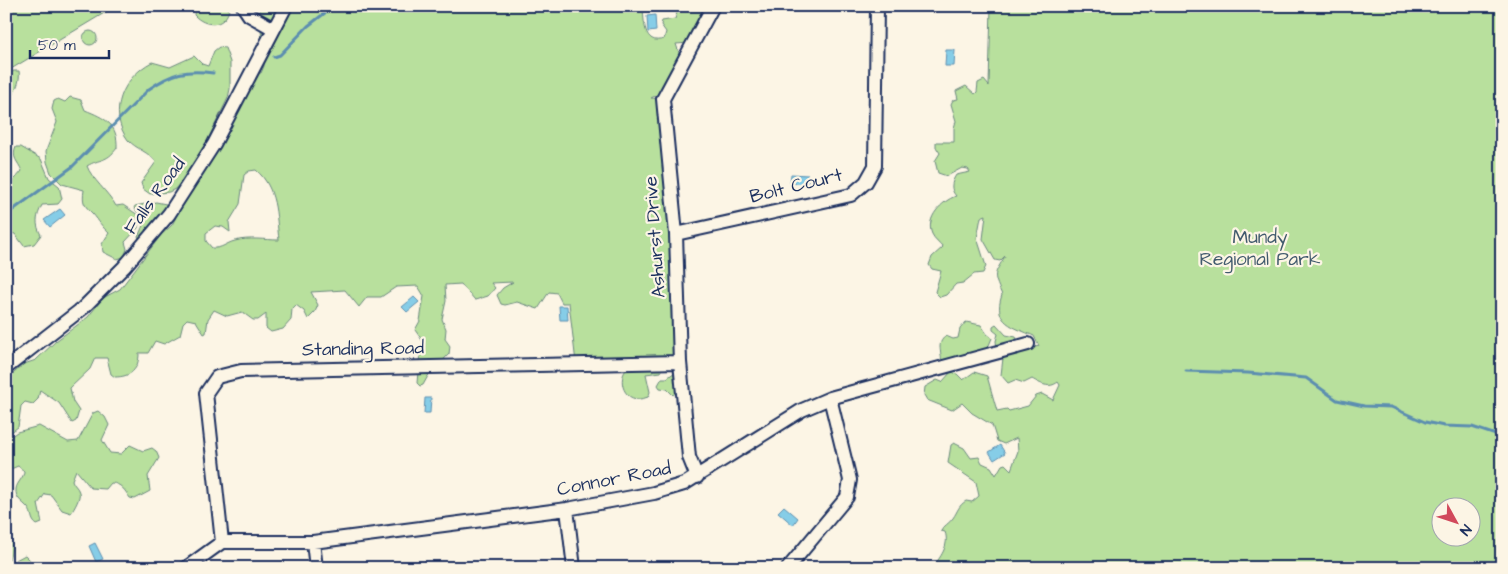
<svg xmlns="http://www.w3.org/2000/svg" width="1508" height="574" font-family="'Architects Daughter',sans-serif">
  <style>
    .green { fill: #b8e09d; stroke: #6a887e; fill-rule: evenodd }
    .water { fill: #86cde7; stroke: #5b8eb0 }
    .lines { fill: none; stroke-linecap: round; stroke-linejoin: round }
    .stream { stroke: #5b8eb0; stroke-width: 3 }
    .minor-casing { stroke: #1b2f5e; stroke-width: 16 }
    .minor { stroke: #fcf5e5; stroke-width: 12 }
    .labels { text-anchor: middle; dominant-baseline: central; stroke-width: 4.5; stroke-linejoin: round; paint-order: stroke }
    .street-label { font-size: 19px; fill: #1b2f5e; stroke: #fcf5e5 }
    .park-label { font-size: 19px; fill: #425b6e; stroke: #fcf5e5 }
  </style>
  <rect width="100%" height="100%" fill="#fcf5e5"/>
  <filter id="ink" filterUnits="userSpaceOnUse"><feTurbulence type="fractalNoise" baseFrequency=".02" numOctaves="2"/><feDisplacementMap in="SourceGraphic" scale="10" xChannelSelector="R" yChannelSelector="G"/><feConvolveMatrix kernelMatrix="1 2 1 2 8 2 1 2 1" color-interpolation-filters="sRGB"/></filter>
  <g filter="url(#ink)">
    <!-- green -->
    <path class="green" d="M 6,6 L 116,6 L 6,72 Z
      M 195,6 L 226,6 L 229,10 C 224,28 205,27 194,15 Z
      M 259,6 L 643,6 C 644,20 643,46 664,39 L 666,32 L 661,25 L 662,21 L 675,19 L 679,6 L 709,6 L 689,43 L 676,44 L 680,56 L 659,94 L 651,98 L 663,99 L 680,362 L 576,363 L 569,303 L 562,303 L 557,293 L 549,292 L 538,309 L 517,302 L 505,305 L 501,304 L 497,295 L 503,288 L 513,282 L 491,283 L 495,288 L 488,296 L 475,300 L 461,284 L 445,285 L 446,301 L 442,319 L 446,329 L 445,339 L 450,346 L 449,354 L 428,376 L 423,385 L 420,386 L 417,383 L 419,360 L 424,343 L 415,330 L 420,321 L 424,296 L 418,286 L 396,287 L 381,297 L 367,297 L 359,307 L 345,290 L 311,292 L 318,305 L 315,312 L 308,319 L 304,311 L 296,305 L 292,309 L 291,320 L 283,329 L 271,332 L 266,328 L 266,314 L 258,320 L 253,320 L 242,312 L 227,316 L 214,310 L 208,319 L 206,333 L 204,334 L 196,321 L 187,319 L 183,323 L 180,335 L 164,344 L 155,341 L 148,353 L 139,353 C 139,370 130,377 115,377 L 111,374 L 107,358 L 95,358 L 90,369 L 70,388 L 73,402 L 79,411 L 76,421 L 72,423 L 59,403 L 40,390 L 38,399 L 33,404 L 25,402 L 21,406 L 18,427 L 6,436 L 6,380 L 24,364 L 36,360 L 56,341 L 88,317 L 103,298 L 120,289 L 161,235 L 172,225 L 184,201 L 202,176 L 206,164 L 215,156 L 256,72 L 261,73 L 264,66 ZM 256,170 C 277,188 276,215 279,240 C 266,240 248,237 235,241 C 226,243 222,249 212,248 L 206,241 L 206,233 L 215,226 L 223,227 L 230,232 L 229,222 L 240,204 L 244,175 L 249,171 Z
      M 991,6 L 1502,6 L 1502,568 L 932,568 C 940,558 950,545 945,532 L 941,531 C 944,525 949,524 953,518 C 958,511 958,506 966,501 L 972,502 L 979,496 L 976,482 L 948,463 L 951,445 L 954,443 L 964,448 L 971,458 L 979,457 L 982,463 L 991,467 L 996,475 L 1002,465 L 1005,464 L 1011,470 L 1018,451 L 1017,438 L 1004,444 L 997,441 L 992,425 L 972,413 L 962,403 L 952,410 L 927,400 L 924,395 L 925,387 L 937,380 L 942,382 L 951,372 L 957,374 L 963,380 L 974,372 L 987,376 L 997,411 L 1007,409 L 1009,411 L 1028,406 L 1036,396 L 1042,394 L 1053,400 L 1060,385 L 1058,382 C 1049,389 1041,384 1032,379 L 1024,383 L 1015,380 L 1008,383 L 1001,375 L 1003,358 L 1009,354 L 1039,346 L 1034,336 C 1014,327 992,323 1002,295 C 992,272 994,276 1005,256 L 1000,261 L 995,260 L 983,239 L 986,215 L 981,217 L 977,238 L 986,266 L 983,273 L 974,274 L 963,283 L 956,284 L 946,295 L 940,297 L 935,292 L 941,271 L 932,269 L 929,265 L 932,257 L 943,247 C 940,243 934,239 932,234 C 925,218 942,201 956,196 C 950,189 951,183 956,175 L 970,172 L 968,169 L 962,168 L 947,176 L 938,173 L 935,161 L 940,153 L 936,147 L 936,142 L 954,142 L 954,128 L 956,121 L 951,104 L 953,100 L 958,99 L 956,91 L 966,86 L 975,94 L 977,92 L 978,83 L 984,80 L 989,86 ZM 1440,506 L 1470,506 L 1470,536 L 1440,536 Z
      M83 38a7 7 0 1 1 14 0a7 7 0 1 1-14 0Z
      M 219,47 L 225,48 L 230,62 L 230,89 L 228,98 L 208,139 L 187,175 L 175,189 L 169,192 L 150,194 L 143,189 L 141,183 L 156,162 C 149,152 136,149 128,140 C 107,112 123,77 152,62 L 170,67 L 194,56 L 202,64 L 208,66 L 214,51 Z
      M 14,71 L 19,71 C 21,80 15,96 6,100 L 6,74 Z
      M 70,97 L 81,100 L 85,110 C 105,118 118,124 117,148 C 106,163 100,158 87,166 C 91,178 109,193 116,206 L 123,205 L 138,215 L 138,228 L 125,242 L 127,249 L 124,257 L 117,259 L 103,252 L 102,244 L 109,233 C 101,226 99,221 93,214 C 84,205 82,203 84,190 L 62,184 L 51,173 L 47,162 L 46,151 L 57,122 L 52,109 L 54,101 L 58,99 L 65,102 Z
      M 16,147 L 21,147 L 41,159 L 49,178 L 59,186 L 62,199 L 58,204 L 42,205 C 36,217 35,224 41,235 L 34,244 L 24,246 L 15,234 L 10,233 L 6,247 L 6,198 L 9,186 L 22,171 C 18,161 11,158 16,147 Z
      M 156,202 L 166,204 L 167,207 L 141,239 L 138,237 L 145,221 L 134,208 L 135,206 Z
      M 966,322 L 981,325 L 987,334 L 992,338 L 987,350 L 941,363 C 943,353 935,344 946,336 L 953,339 L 958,338 L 960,329 Z
      M 996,324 L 1006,335 L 1016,337 L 1018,341 L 997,349 L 996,341 L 998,334 L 993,330 L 993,326 Z
      M 664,367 L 661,372 L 646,374 L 650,392 L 648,397 C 623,407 616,377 628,368 Z
      M 675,372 L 679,390 L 673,395 L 667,389 L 660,388 L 658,385 L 662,378 L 667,378 Z
      M 98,411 L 105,417 L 109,425 L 102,440 L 110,453 L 121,454 L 130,445 L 143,451 L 152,448 L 156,451 L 159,458 L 148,476 L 150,491 L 135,499 L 130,498 C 125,491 121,483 111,483 L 106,489 L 91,488 L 76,470 L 72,480 C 73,485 78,487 79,492 C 81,497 74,509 71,513 L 62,510 L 51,495 L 45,494 L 38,504 L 42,523 L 37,525 C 30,520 33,514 28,508 C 23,502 15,499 16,489 C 17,482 24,478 24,471 L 18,466 L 6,471 L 8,444 L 7,439 L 17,432 L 39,426 L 68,442 L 78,441 L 93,413 Z
      M 6,533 C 16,542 10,555 7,566 L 11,568 L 14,561 L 25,555 L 30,560 L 33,568 L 6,568 Z"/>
    <!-- water -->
    <path class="water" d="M 655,15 L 656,31 L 648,32 L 647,16 Z
      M 946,50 L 955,50 L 954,66 L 945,66 Z
      M 791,174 L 808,175 L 808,184 L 790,183 Z
      M 60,209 L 65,215 L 50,227 L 44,220 Z
      M 414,297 L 419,302 L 407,312 L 402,307 Z
      M 559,306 L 567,306 L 568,320 L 560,320 Z
      M 425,398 L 431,398 L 430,413 L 424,413 Z
      M 1000,445 L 1005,453 L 994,460 L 989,452 Z
      M 784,506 L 798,518 L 793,525 L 778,512 Z
      M 95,543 L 103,559 L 96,562 L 89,546 Z"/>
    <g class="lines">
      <!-- stream -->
      <path class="stream" d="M 274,57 L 280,55 L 308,26 L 334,6
        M 6,215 L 72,167 L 149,89 C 172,73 186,69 213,73
        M 1186,371 L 1248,373 L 1306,378 L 1337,400 L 1364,406 L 1391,407 L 1425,422 L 1444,426 L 1472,427 L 1502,437"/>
      <!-- minor casing -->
      <g class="minor-casing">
        <path id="minor" d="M 243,6 L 249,15 L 274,29
          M 676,234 L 851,195 L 866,182 L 875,166 L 877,6
          M 6,368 L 83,308 L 124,267 L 169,214 L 214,144 L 286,6
          M 697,477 L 689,457 L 680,362 L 676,234 L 663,99 L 713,6
          M 567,509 L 574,568
          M 222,542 L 206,393 L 217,377 L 241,371 L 680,362
          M 313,542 L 316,568
          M 186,568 L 222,542 L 313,542 L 567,509 L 654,493 L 684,484 L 802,410 L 830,398 L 1028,344
          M 788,568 L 847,497 L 850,480 L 830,398"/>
      </g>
      <!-- minor -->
      <use href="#minor" class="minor"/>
    </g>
  </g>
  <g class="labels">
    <!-- street labels -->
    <g class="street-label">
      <text transform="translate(796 186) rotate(-14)">Bolt Court</text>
      <text transform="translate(155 196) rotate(-54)">Falls Road</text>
      <text transform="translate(655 237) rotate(-94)">Ashurst Drive</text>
      <text transform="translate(363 349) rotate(-1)">Standing Road</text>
      <text transform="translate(614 479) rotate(-11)">Connor Road</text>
    </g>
    <!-- park labels -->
    <g class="park-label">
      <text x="1260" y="237">Mundy<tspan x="1260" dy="22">Regional Park</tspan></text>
    </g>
  </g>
  <!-- margin -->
  <rect width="1508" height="574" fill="none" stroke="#fcf5e5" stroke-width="25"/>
  <rect x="12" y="12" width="1483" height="549" fill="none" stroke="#1b2f5e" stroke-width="2" filter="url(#ink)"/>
  <!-- north arrow -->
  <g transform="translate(1456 522) rotate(130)"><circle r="24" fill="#fcf5e5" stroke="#a2a6af"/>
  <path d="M0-4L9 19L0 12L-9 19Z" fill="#d1495b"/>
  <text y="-8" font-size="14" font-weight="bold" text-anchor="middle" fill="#1b2f5e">N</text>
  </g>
  <!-- scale -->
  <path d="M30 50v8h79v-8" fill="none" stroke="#1b2f5e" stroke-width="2.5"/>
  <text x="38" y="50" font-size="15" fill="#1b2f5e" stroke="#fcf5e5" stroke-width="4" paint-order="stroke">50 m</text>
</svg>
